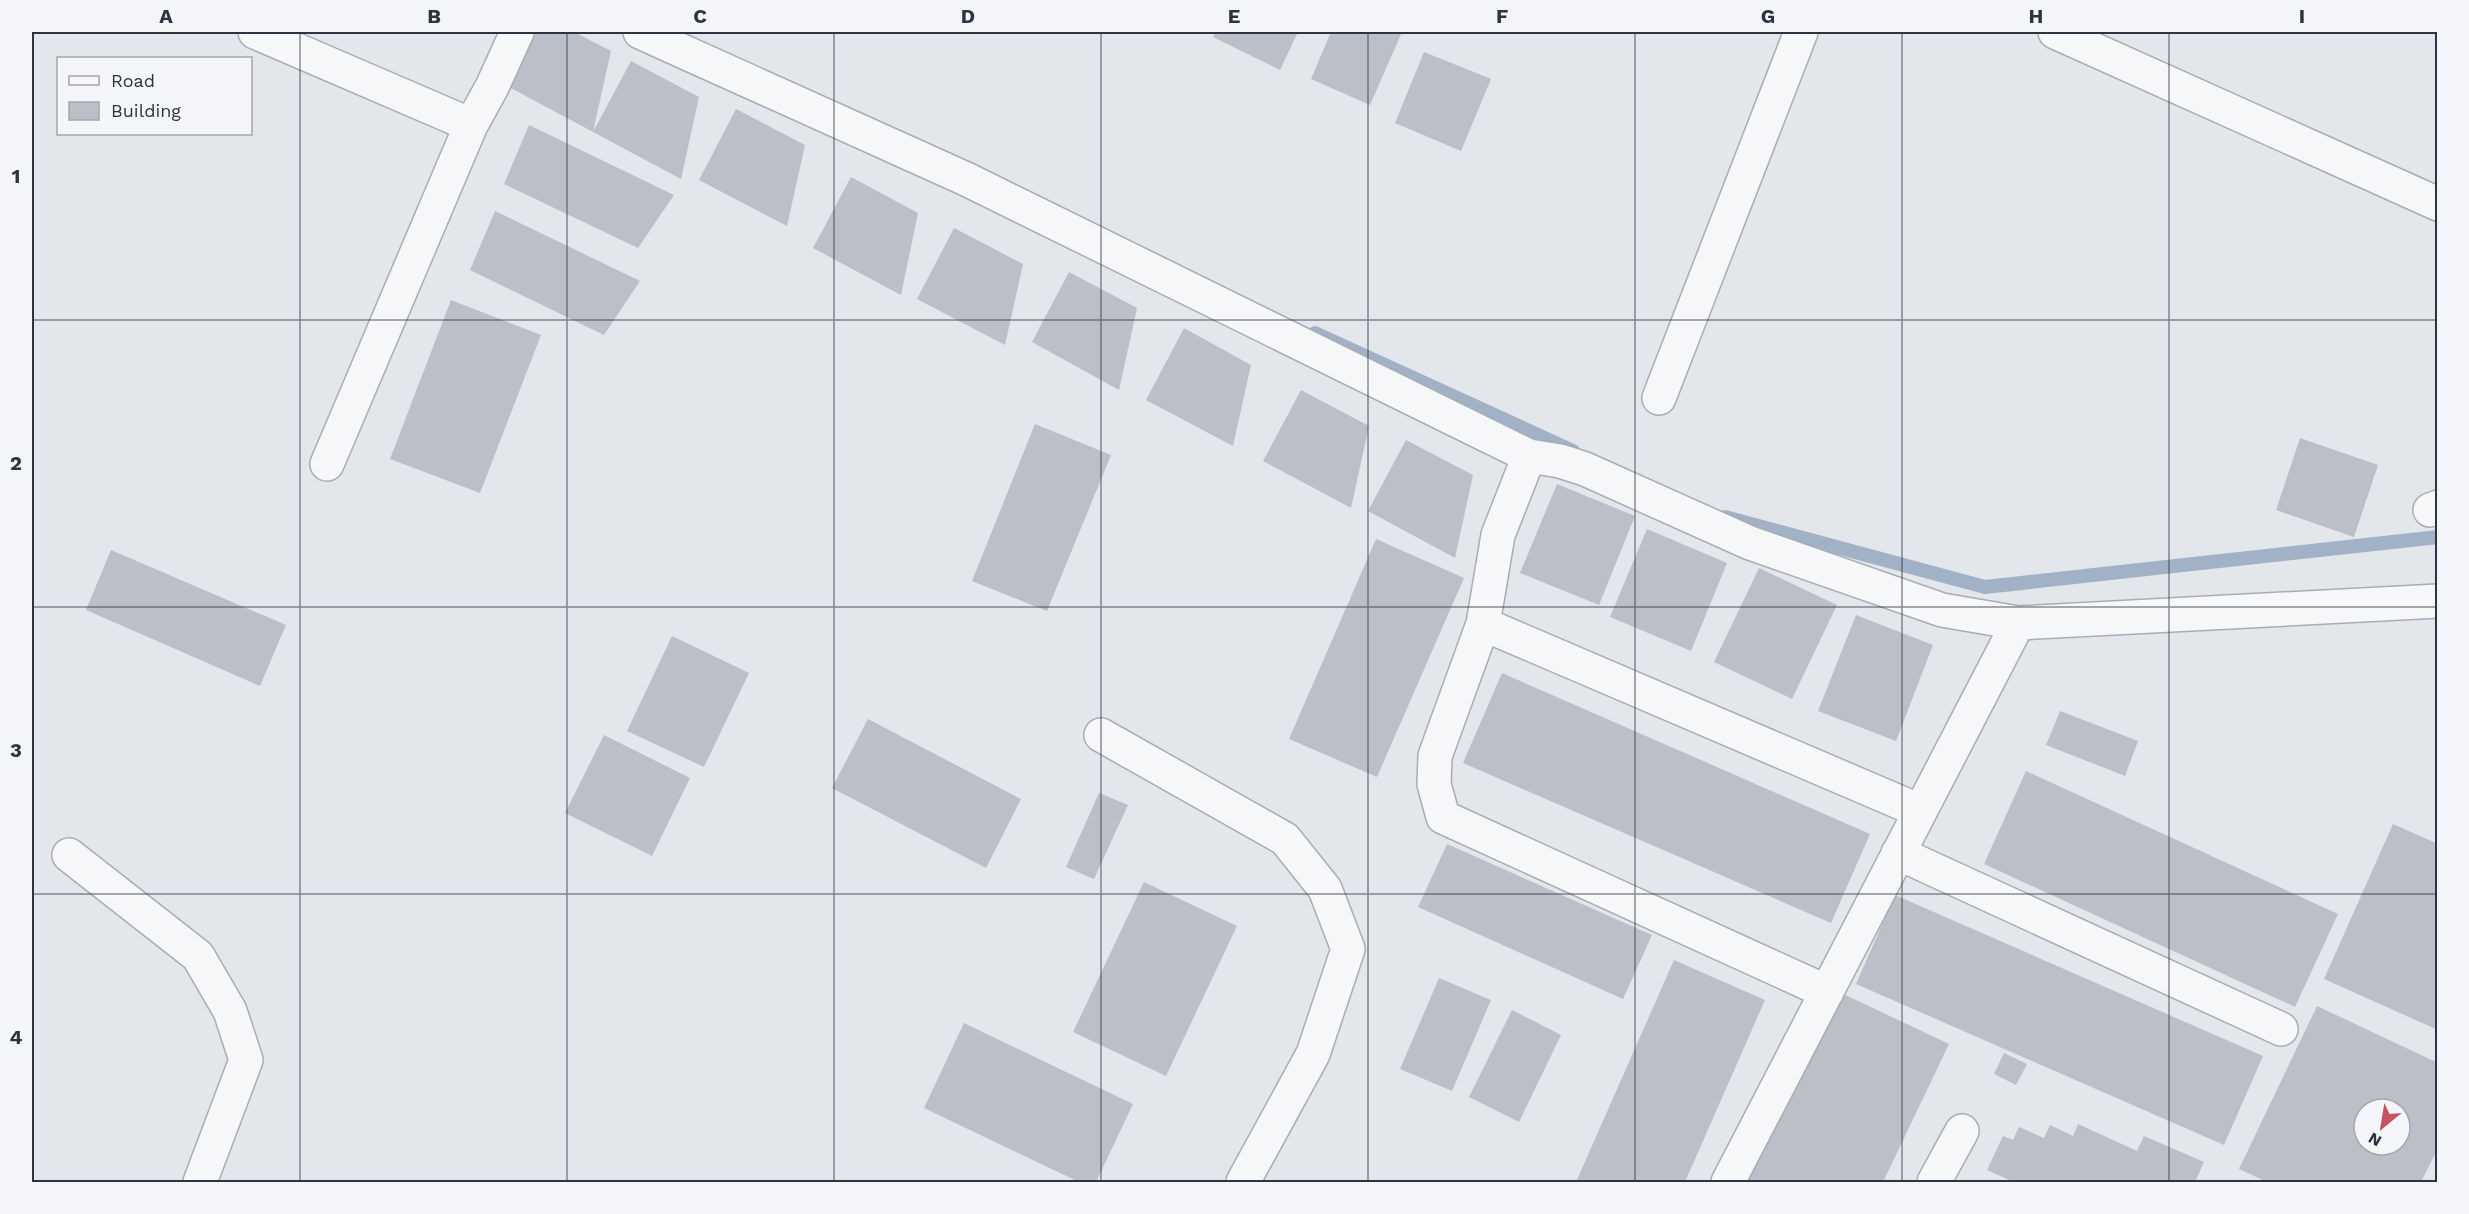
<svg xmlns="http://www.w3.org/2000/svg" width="2469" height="1214" font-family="'Work Sans',sans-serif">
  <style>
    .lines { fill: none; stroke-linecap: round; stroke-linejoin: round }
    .stream { stroke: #a1b2c7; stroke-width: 14 }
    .building { fill: #bbbfc7; fill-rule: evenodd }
    .minor-casing { stroke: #a8adb4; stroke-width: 36 }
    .minor { stroke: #f6f7f9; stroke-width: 33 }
    .grid { fill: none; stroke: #2c3341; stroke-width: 1.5; stroke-opacity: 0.55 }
    .neatline { fill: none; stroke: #2c3341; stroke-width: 2 }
    .grid-label { font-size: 20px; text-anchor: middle; font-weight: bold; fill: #2c3341 }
  </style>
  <rect width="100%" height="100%" fill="#e3e6ea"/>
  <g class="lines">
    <!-- stream -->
    <path class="stream" d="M 1315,333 L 1573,451
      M 1725,517 L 1985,587 L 2438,537"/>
  </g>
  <!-- building -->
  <path class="building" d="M 533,32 L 574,32 L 611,51 L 593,132 L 631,61 L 699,97 L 681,179 L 505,85 Z
    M 1216,32 L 1298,32 L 1280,70 L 1213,37 Z
    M 1331,32 L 1402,32 L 1370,105 L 1311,79 Z
    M 1424,52 L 1491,79 L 1461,151 L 1395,123 Z
    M 736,109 L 805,145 L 787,226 L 699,180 Z
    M 529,125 L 674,195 L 638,248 L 504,184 Z
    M 851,177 L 918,213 L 901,295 L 813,248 Z
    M 495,211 L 640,281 L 604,335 L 470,270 Z
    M 954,228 L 1023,264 L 1005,345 L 917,299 Z
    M 1069,272 L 1137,308 L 1119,390 L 1032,342 Z
    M 451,300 L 541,335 L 480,493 L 390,459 Z
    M 1184,328 L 1251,365 L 1233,446 L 1146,400 Z
    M 1301,390 L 1369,426 L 1351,508 L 1263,461 Z
    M 1035,424 L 1111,455 L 1047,611 L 972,581 Z
    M 2300,438 L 2378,465 L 2354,537 L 2276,510 Z
    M 1406,440 L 1473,475 L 1455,558 L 1368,511 Z
    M 1557,484 L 1635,516 L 1599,605 L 1520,573 Z
    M 1647,529 L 1727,563 L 1691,651 L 1610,617 Z
    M 1376,539 L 1464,578 L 1377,777 L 1289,739 Z
    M 111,550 L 286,625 L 260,686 L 86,610 Z
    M 1759,568 L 1837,605 L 1792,699 L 1714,662 Z
    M 1856,615 L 1933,645 L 1896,741 L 1818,711 Z
    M 672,636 L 749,673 L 704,767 L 627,731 Z
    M 1502,673 L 1870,834 L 1831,923 L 1463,763 Z
    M 2060,711 L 2138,741 L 2125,776 L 2046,745 Z
    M 868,719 L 1021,799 L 986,868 L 832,788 Z
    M 604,735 L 690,778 L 652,856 L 565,813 Z
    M 2026,771 L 2338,914 L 2295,1007 L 1984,864 Z
    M 1099,793 L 1128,805 L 1094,879 L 1066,867 Z
    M 2393,824 L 2438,844 L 2438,1030 L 2324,979 Z
    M 1447,844 L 1652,935 L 1623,999 L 1418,907 Z
    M 1144,882 L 1237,926 L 1166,1076 L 1073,1032 Z
    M 1895,895 L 2263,1056 L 2224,1145 L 1856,984 Z
    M 1674,960 L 1765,1000 L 1685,1182 L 1576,1182 Z
    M 1439,978 L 1491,1000 L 1452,1091 L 1400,1069 Z
    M 1837,991 L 1949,1044 L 1883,1182 L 1746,1182 Z
    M 2317,1006 L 2438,1063 L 2438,1148 L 2421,1182 L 2267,1182 L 2239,1169 ZM 2364,1109 L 2400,1109 L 2400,1145 L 2364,1145 Z
    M 1512,1010 L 1561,1035 L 1519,1122 L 1469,1097 Z
    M 964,1023 L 1133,1104 L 1096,1182 L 1079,1182 L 924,1108 Z
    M 2004,1053 L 2027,1064 L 2016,1085 L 1994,1074 Z
    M 2078,1124 L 2137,1151 L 2144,1136 L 2204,1162 L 2195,1182 L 2014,1182 L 1987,1170 L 2003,1136 L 2013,1140 L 2019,1127 L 2044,1138 L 2050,1125 L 2073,1136 Z"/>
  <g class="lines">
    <!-- minor casing -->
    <g class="minor-casing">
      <path id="minor" d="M 255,32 L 471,125 L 492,87 L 517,32
        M 640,32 L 966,179 L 1529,456
        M 2055,32 L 2438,204
        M 1659,398 L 1801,32
        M 327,464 L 471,125
        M 2430,510 L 2438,507
        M 1483,624 L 1920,811
        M 1101,735 L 1285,839 L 1325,889 L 1348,949 L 1313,1054 L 1243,1182
        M 1898,853 L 2281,1029
        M 69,855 L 198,956 L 230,1011 L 246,1060 L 200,1182
        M 1827,992 L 1443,817 L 1434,784 L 1435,756 L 1483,624 L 1498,535 L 1529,456 L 1560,461 L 1585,469 L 1750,543 L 1942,610 L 2018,623 L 2438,601
        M 1728,1182 L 2018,623
        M 1934,1182 L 1962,1131"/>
    </g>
    <!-- minor -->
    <use href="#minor" class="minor"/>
  </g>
  <!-- grid -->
  <path class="grid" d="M 300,32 L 300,1182M 567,32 L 567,1182M 834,32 L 834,1182M 1101,32 L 1101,1182M 1368,32 L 1368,1182M 1635,32 L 1635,1182M 1902,32 L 1902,1182M 2169,32 L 2169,1182M 32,320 L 2438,320M 32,607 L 2438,607M 32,894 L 2438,894"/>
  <!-- border -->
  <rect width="2469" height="1214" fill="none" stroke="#f3f5f8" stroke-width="66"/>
  <!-- legend -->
  <rect x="57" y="57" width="195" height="78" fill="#f3f5f8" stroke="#a3a7af" stroke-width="1.5"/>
  <rect x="69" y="76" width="30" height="9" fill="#f6f7f9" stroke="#a3a7af" stroke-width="1.5"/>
  <text x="111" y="87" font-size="18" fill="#2c3341">Road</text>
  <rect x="69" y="102" width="30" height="18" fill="#bbbfc7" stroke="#a3a7af" stroke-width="1.5"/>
  <text x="111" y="117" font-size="18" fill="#2c3341">Building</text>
  <!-- north arrow -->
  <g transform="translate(2382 1127) rotate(210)"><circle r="28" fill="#f3f5f8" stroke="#a3a7af" stroke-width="1.5"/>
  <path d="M0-4.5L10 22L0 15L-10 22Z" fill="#c4535e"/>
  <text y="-9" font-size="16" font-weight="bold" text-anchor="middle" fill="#2c3341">N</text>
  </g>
  <rect x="33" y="33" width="2403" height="1148" class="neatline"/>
  <g class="grid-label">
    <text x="166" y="23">A</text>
    <text x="434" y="23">B</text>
    <text x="700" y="23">C</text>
    <text x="968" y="23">D</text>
    <text x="1234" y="23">E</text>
    <text x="1502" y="23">F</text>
    <text x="1768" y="23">G</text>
    <text x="2036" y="23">H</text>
    <text x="2302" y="23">I</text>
    <text x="16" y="183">1</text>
    <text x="16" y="470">2</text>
    <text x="16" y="757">3</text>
    <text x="16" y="1044">4</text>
  </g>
</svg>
